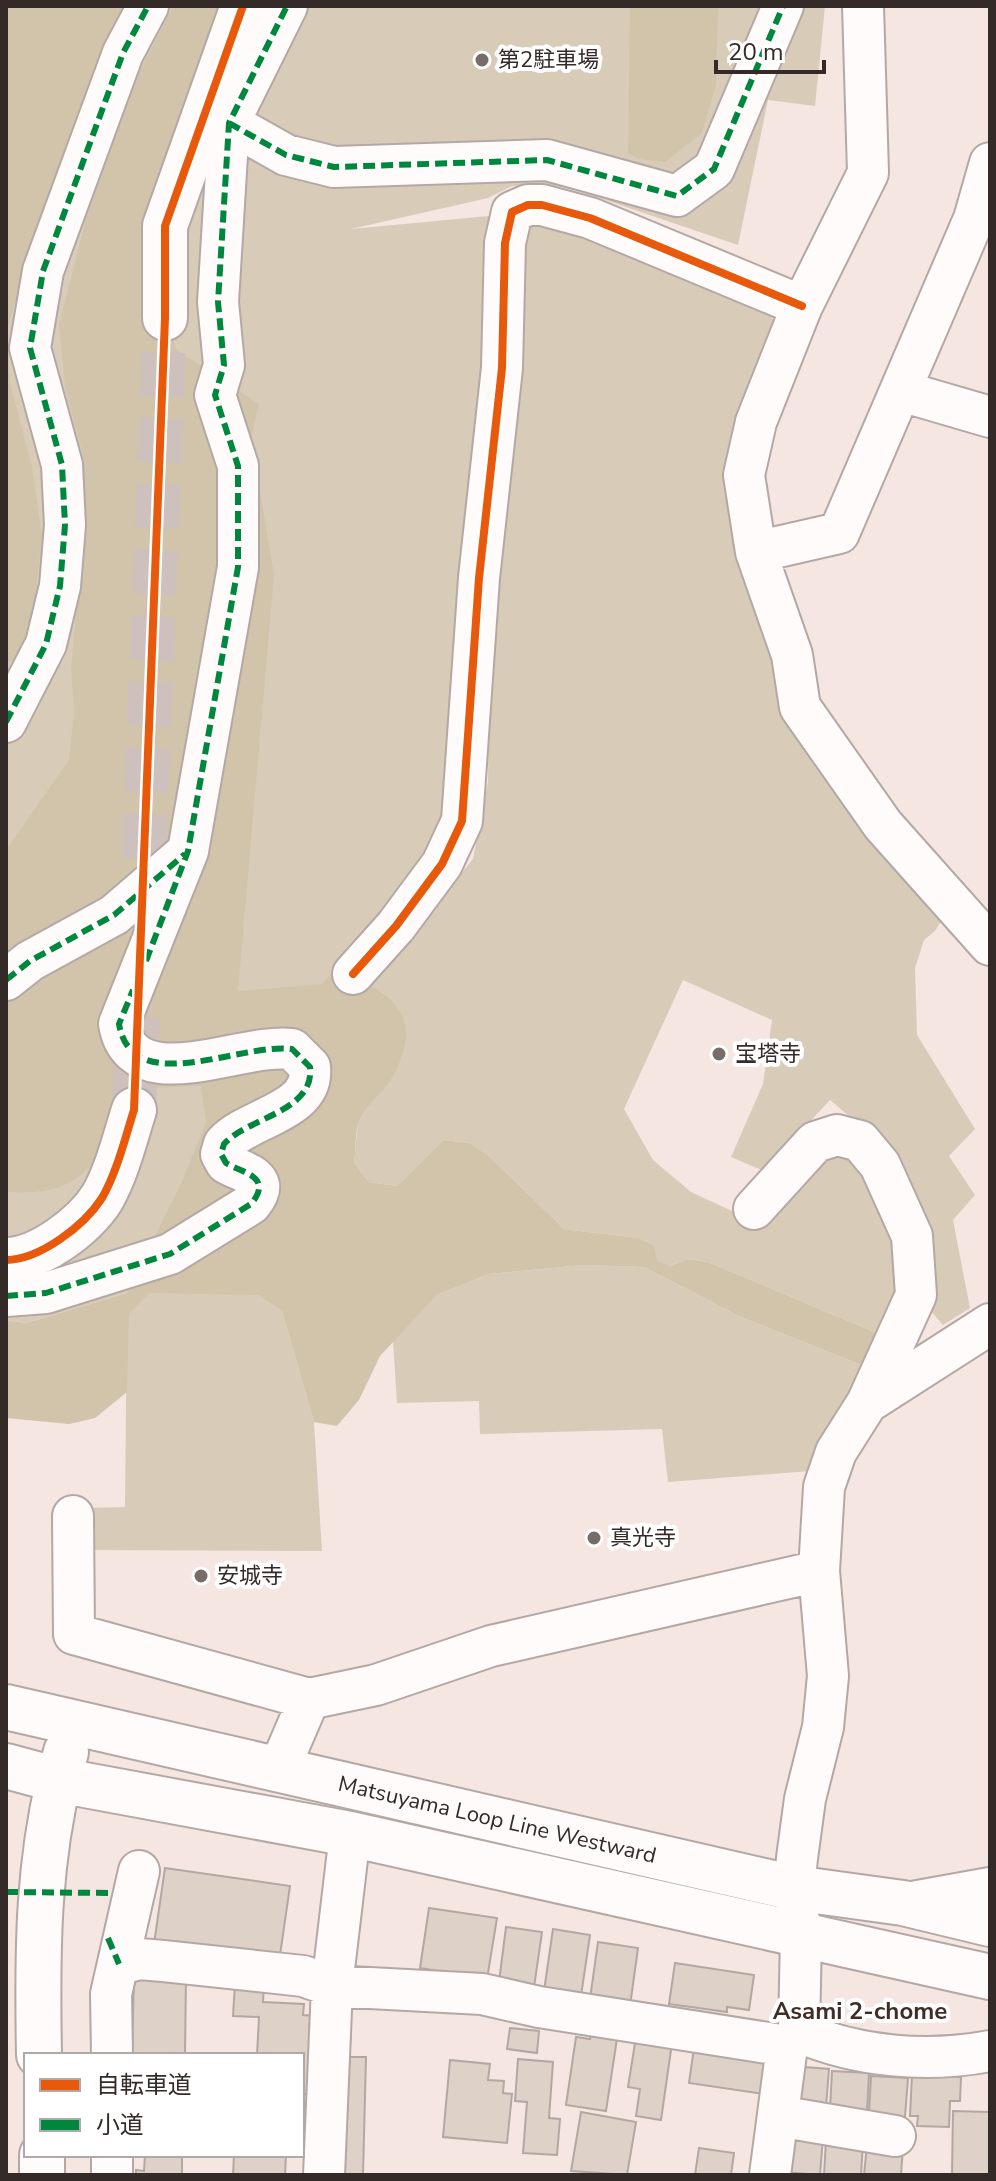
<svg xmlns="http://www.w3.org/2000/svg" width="996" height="2181" font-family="'Nunito Sans','Noto Sans JP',sans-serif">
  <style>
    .green { fill: #d8ccb9 }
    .forest { fill: #d1c4ab }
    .building { fill: #ded1c8; stroke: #b2a8a3; stroke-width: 2 }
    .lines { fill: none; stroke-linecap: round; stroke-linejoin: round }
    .secondary-tunnel { stroke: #cec0bc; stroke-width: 44; stroke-dasharray: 44 22; stroke-linecap: butt }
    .street-casing { stroke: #b4a8a4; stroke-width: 44 }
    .secondary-casing { stroke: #b4a8a4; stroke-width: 48 }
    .street { stroke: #fefbfa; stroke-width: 40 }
    .secondary { stroke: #fefbfa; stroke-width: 44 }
    .quiet { stroke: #00873e; stroke-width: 6; stroke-dasharray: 12 6; stroke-linecap: butt }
    .cycleway-casing { stroke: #fff; stroke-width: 13 }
    .cycleway { stroke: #e8590c; stroke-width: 8 }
    .poi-dot { fill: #786c68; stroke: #fff; stroke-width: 3 }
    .labels { text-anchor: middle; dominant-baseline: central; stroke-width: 8; stroke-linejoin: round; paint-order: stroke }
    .poi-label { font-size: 22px; fill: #342a27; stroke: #fff; text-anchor: start }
    .street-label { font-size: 22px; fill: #342a27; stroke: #fff }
    .neighbourhood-label { font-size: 24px; font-weight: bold; fill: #412d25; stroke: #fff }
  </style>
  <rect width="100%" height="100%" fill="#f5e6e1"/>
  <!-- green -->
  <path class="green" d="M 6,6 L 825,6 L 815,106 L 768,100 L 738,245 L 567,187 L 512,186 L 488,198 L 351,229 L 499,215 L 447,815 L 370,984 L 473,859 L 488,782 L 490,584 L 514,230 L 537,218 L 789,310 L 751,395 L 766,621 L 948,910 L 935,931 L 924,940 L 915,968 L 917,1035 L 975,1129 L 949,1156 L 975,1195 L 953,1220 L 970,1308 L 943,1325 L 931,1311 L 869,1133 L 830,1100 L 764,1171 L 731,1157 L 763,1084 L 772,1020 L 683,980 L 624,1109 L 653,1160 L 691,1192 L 762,1225 C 785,1198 814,1147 854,1151 L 889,1202 L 902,1293 L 879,1334 L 708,1262 L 687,1259 L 671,1266 L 656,1261 L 638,1238 L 564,1229 L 489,1156 L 470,1143 L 443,1140 L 397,1186 L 369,1182 L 354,1163 L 358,1121 L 282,1311 L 314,1422 L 322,1551 L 87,1550 L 87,1508 L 125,1507 L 127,1293 L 26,1323 L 6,1320 Z
    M 583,1265 L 644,1267 L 739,1316 L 864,1366 L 810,1471 L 668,1482 L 662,1429 L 480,1434 L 479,1401 L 397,1403 L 393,1341 L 437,1295 L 489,1274 Z"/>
  <!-- forest -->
  <path class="forest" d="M 6,6 L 130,6 L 30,252 L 7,330 L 10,383 L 32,467 L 42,537 L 32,626 L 15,660 L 6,663 Z
    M 173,6 L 268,6 L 201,148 L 160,307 L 177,350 L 259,404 L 251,438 L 274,575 L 238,991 L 322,984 L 337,967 C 389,993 427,1013 393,1076 C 385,1092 366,1104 359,1120 C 355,1132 356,1150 354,1163 L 369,1182 L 397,1186 L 443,1140 L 470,1143 L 489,1156 L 564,1229 L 638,1238 L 654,1246 L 657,1261 L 671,1266 L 687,1259 L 708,1262 L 879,1334 L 864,1366 L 739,1316 L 644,1267 L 583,1265 L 489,1274 L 437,1295 L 380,1356 L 359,1400 L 337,1426 L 314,1422 L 282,1311 L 260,1295 L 149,1293 L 129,1314 L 127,1392 L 95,1418 L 69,1424 L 6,1418 L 6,1320 L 26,1323 L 127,1293 L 180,1186 L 206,1122 L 201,1086 L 142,1088 C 97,1148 98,1198 6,1192 L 6,850 L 69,760 L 74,711 L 71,669 L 83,538 L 83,456 L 65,386 L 59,325 L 86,219 L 136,79 Z
    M 630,6 L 718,6 L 716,85 L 702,133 L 665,162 L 639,159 L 628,153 Z"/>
  <!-- building -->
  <path class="building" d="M 165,1868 L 290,1886 L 279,1962 L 154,1944 Z
    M 429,1908 L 497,1918 L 487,1979 L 420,1968 Z
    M 506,1927 L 542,1932 L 534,1987 L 499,1982 Z
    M 553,1929 L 590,1935 L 581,1996 L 544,1991 Z
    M 598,1942 L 638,1948 L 630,2006 L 590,1999 Z
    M 675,1963 L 754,1975 L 749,2010 L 727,2007 L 727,2012 L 669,2004 Z
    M 134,1974 L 186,1975 L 185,2055 L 132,2055 Z
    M 235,1983 L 264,1984 L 263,2002 L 304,2004 L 303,2015 L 316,2016 L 312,2095 L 302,2094 L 302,2055 L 257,2055 L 259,2017 L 233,2016 Z
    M 510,2028 L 539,2031 L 537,2053 L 507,2049 Z
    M 592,2028 L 618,2032 L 606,2111 L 566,2105 L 576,2037 L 590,2039 Z
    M 636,2037 L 672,2043 L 661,2120 L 636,2116 L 640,2089 L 628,2087 Z
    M 695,2041 L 770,2052 L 764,2094 L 689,2083 Z
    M 338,2057 L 366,2057 L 363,2175 L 334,2175 Z
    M 518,2059 L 553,2062 L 549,2118 L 560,2119 L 557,2155 L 523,2153 L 527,2102 L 515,2101 Z
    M 450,2060 L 490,2064 L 488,2080 L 504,2081 L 503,2093 L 512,2094 L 507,2143 L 443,2137 Z
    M 792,2066 L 829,2069 L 826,2107 L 789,2104 Z
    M 832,2071 L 869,2073 L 867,2111 L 830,2109 Z
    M 912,2075 L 961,2077 L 960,2101 L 950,2101 L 949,2127 L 917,2126 L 918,2116 L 910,2116 Z
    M 871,2076 L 908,2078 L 905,2117 L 869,2114 Z
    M 953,2111 L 990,2112 L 990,2175 L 952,2175 Z
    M 581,2112 L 636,2122 L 627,2175 L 571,2171 Z
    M 787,2134 L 823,2137 L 820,2175 L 783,2172 Z
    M 826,2140 L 863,2142 L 861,2175 L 824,2175 Z
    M 867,2145 L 903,2147 L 901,2175 L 864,2175 Z
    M 699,2148 L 734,2153 L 731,2175 L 695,2175 Z
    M 145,2155 L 182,2155 L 182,2175 L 136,2175 L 136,2170 L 144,2171 Z
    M 234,2155 L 286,2155 L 285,2175 L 233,2175 Z"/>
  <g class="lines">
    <!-- secondary-tunnel -->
    <path class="secondary-tunnel" d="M 141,924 L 165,318
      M 134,1110 L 138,1017"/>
    <!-- street casing -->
    <g class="street-casing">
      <path id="street" d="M 863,6 L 868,173 L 802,306 L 756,422 L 744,475 L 756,552 L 792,655 L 800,707 L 883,825 L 990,945
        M 229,123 L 286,155 L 334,167 L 547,160 L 677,196 L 714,169 L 783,6
        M 901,391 L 990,417
        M 756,552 L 839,533 L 974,219 L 990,163
        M 6,722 L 46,644 L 60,586 L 65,525 L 62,465 L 30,348 L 43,271 L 123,53 L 148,6
        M 353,974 L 396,926 L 442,864 L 462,821 L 479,578 L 502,368 L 505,243 L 512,212 L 528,205 L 542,205 L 590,218 L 802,306
        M 6,980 L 30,961 L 114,915 L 185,854
        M 754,1209 L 815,1142 L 837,1135 L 860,1141 L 880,1165 L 912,1236 L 916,1295 L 867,1403
        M 6,1296 L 46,1293 L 170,1254 L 251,1204 C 274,1176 242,1173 226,1163 L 221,1154 L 224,1144 C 248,1117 315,1112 310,1067 L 292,1049 C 241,1042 132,1100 119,1024 L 188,851 L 238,567 L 238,466 L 215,395 L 224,365 L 218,302 L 229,123 L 287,6
        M 73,1516 L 74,1634 L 309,1699
        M 819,1571 L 828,1676 L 823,1727 L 805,1799 L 797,1858 L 794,1888 L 801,1934 L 799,2032 C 858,2057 926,2063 990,2051
        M 279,1769 L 309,1699 L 376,1685 L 491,1646 L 819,1571 L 824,1487 L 836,1452 L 867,1403 L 990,1324
        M 907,1903 L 990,1888
        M 119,1964 L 140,1959 L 163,1961 L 303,1976 L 332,1986 L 482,1994 L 539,2007 L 787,2046
        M 112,2055 L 111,1994 L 139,1871
        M 778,2116 L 895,2136
        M 112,2155 L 112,2175
        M 324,2175 L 332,1986 L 350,1834
        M 770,2175 L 787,2046 L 799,2032"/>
    </g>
    <!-- secondary casing -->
    <g class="secondary-casing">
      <g id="secondary">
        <path d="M 165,318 L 165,226 L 243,6"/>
        <path d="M 6,1260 C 39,1260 84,1226 102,1198 C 117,1172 125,1138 134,1110"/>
        <path id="s1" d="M 6,1707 L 794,1888 L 903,1903 L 990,1924"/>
        <path d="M 6,1766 L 58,1780 L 350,1834 L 990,1977"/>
        <path d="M 39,2055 C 37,1950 37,1854 66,1752"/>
        <path d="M 42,2155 L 42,2175"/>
      </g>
    </g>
    <!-- street -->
    <use href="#street" class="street"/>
    <!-- secondary -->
    <use href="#secondary" class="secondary"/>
    <!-- quiet -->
    <path class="quiet" d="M 229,123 L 286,155 L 334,167 L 547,160 L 677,196 L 714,169 L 783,6
      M 6,722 L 46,644 L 60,586 L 65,525 L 62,465 L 30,348 L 43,271 L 123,53 L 148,6
      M 146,961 L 188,851 L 238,567 L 238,466 L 215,395 L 224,365 L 218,302 L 229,123 L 287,6
      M 6,980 L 30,961 L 114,915 L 185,854
      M 6,1296 L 46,1293 L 170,1254 L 251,1204 C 274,1176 242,1173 226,1163 L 221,1154 L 224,1144 C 248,1117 315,1112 310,1067 L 292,1049 C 241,1042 132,1100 119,1024 L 133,990
      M 6,1892 L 111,1893
      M 108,1938 L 119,1964"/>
    <!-- cycleway casing -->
    <g class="cycleway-casing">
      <path id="cycleway" d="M 353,974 L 396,926 L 442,864 L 462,821 L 479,578 L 502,368 L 505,243 L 512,212 L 528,205 L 542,205 L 590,218 L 802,306
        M 6,1260 C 39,1260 84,1226 102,1198 C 117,1172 125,1138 134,1110 L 165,318 L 165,226 L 243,6"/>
    </g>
    <!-- cycleway -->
    <use href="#cycleway" class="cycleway"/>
  </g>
  <!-- markers -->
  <g class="poi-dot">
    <circle cx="482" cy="60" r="8"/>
    <circle cx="719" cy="1054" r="8"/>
    <circle cx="594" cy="1538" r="8"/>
    <circle cx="201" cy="1576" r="8"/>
  </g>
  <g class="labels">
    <!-- poi labels -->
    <g class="poi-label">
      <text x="498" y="60">第2駐車場</text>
      <text x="735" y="1054">宝塔寺</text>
      <text x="610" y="1538">真光寺</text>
      <text x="217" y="1576">安城寺</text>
    </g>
    <!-- street labels -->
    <g class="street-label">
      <text stroke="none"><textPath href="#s1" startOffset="504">Matsuyama Loop Line Westward</textPath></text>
    </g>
    <!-- neighbourhood labels -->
    <g class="neighbourhood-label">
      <text x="860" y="2011">Asami 2-chome</text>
    </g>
  </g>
  <!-- border -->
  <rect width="996" height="2181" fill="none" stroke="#342a27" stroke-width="16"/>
  <!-- legend -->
  <rect x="24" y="2053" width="280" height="104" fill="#ffffff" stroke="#aeaaa9" stroke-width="2"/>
  <rect x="40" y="2079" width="40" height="12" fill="#e8590c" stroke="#aeaaa9" stroke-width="2"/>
  <text x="96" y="2093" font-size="24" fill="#342a27">自転車道</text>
  <rect x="40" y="2119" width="40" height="12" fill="#00873e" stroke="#aeaaa9" stroke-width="2"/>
  <text x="96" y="2133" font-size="24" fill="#342a27">小道</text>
  <!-- scale -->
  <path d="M716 60v12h108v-12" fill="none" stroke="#342a27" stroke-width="4"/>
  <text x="728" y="60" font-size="24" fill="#342a27" stroke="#ffffff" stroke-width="6" paint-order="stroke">20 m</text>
</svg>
